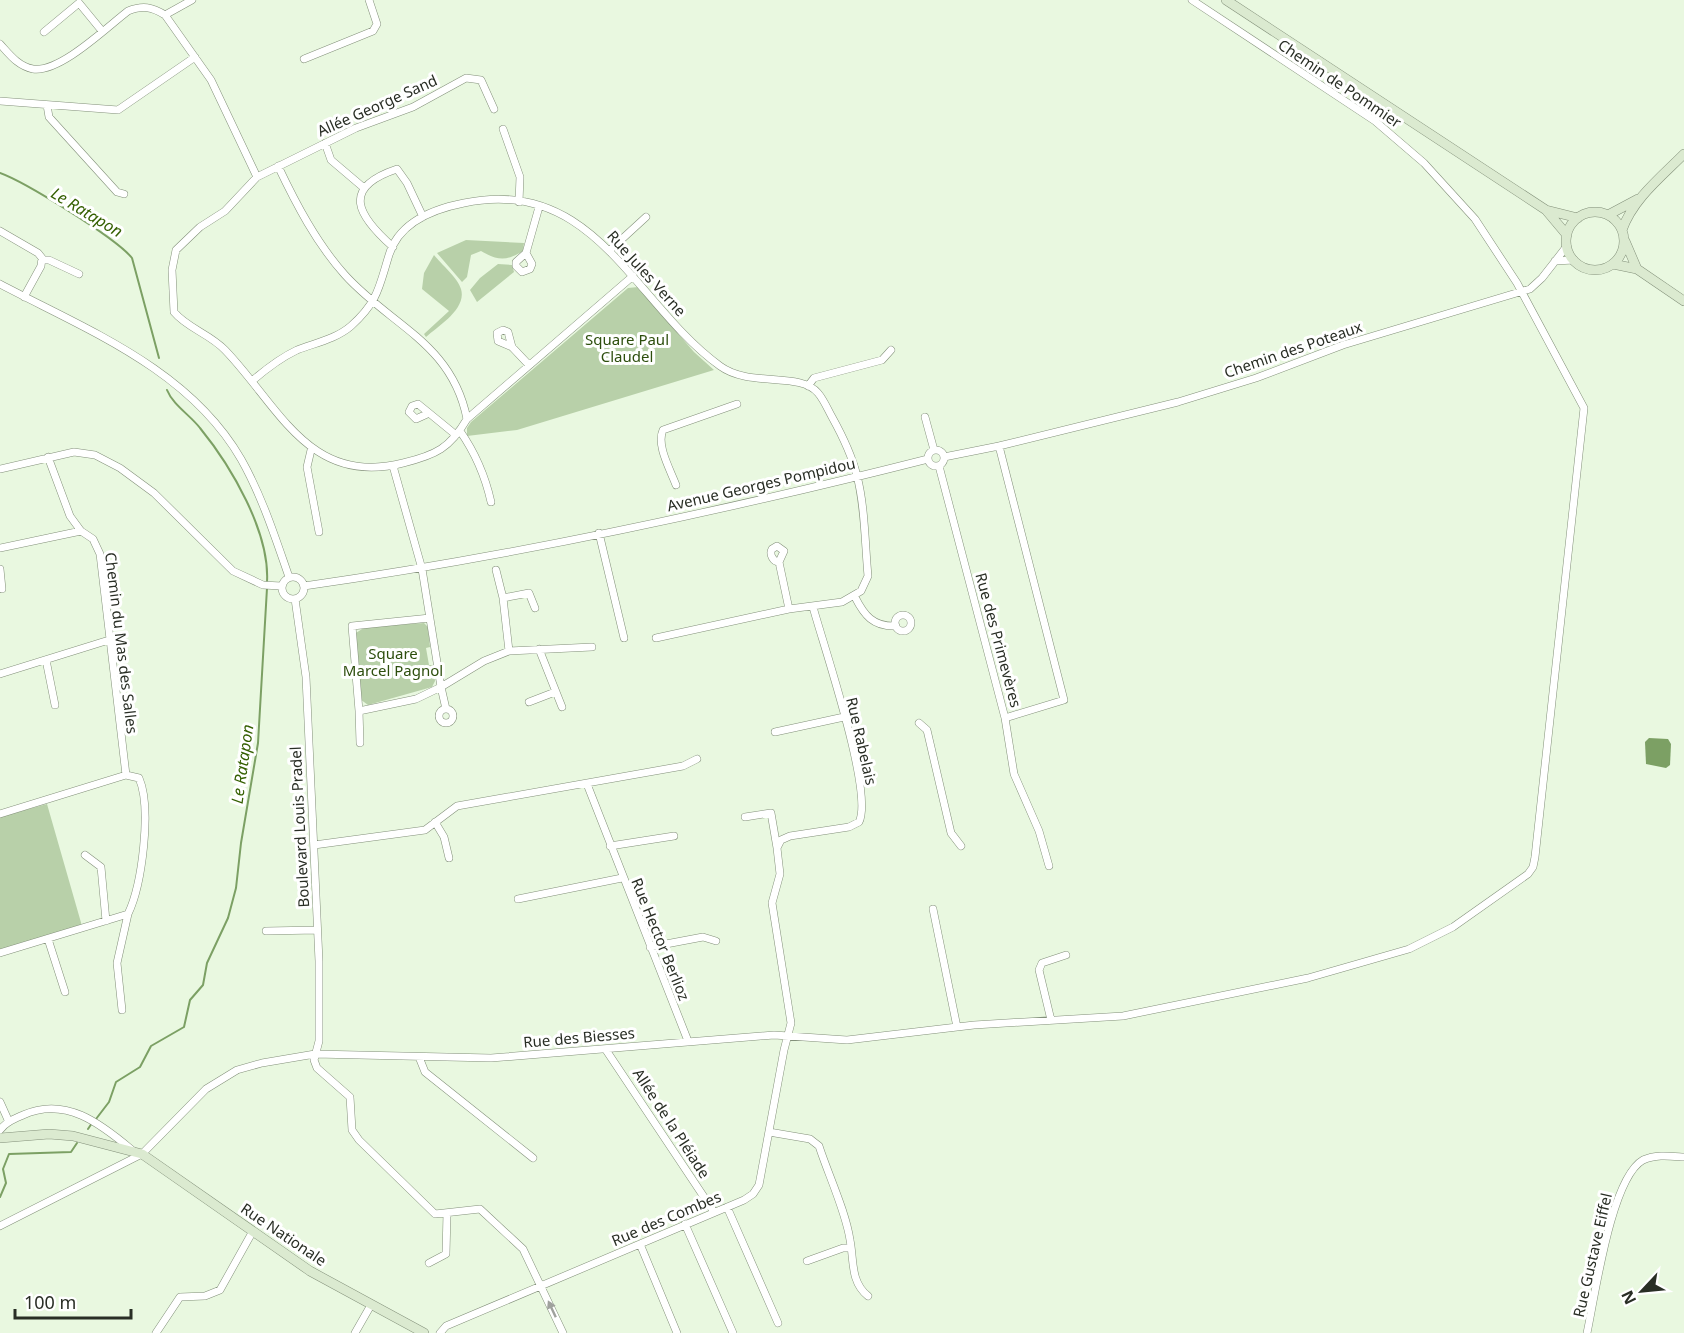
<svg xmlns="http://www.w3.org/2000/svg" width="1684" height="1333" font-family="'Noto Sans',sans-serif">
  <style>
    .green { fill: #b8d0a9 }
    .water { fill: #7ca064 }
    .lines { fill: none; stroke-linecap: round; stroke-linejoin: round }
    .stream { stroke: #7ca064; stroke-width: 2 }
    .street-casing { stroke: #83907a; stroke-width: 8 }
    .secondary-casing { stroke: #83907a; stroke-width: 10 }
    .street { stroke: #fff; stroke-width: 7 }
    .secondary { stroke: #dbead0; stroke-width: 9 }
    .oneway { fill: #9fa19d }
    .labels { text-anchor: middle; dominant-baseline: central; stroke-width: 6; stroke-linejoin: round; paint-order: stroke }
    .street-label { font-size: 15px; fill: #292e25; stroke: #fff }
    .park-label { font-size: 15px; fill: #2d4e0d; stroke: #fff }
    .water-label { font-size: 16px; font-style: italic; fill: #356002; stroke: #fff }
  </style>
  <rect width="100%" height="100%" fill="#e9f8e0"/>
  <!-- green -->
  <path class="green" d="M 466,240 L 524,243 L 523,251 C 507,261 498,261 481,251 L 471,255 L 467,277 L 462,282 L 437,253 Z
    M 434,255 C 441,264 458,278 461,289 C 467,309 438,326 426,337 L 424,334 L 449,311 L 422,289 L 424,273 Z
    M 498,264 L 512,265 L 514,272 L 477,302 L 470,290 L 480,278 Z
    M 638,287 L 694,352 L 714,370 L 517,430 L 467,436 L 467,428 L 471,422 L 628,288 Z
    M 424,623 L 428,627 L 430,647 L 426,648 L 429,665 L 433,665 L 435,681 L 432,687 L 368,705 L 360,699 L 356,633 L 365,627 Z
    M 47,804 L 82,926 L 0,951 L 0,817 Z"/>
  <!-- water -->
  <path class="water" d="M 1649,738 L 1668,739 L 1671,744 L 1670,765 L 1666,768 L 1646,764 L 1645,742 Z"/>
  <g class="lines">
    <!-- stream -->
    <path class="stream" d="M 0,173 C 25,182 116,238 132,258 L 159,358
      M 167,390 C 173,405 190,415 200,428 C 231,466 270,532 267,582
      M 96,1119 L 109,1102 L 116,1082 L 140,1067 L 151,1046 L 184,1027 L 190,1000 L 203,985 L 207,963 L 228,918 L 236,888 L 241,843 L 258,743 L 267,588
      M 88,1129 L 92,1123
      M 0,1197 L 6,1183 L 3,1169 L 9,1154 L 71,1152 L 77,1143"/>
    <!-- street casing -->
    <g class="street-casing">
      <path id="street" d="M 165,15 L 192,0
        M 44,32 L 79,3 L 102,31
        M 0,44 C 10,55 18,66 33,69 C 60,73 107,27 128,11 C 143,5 152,7 165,15 L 211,80 L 257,177
        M 304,59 L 373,31 L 377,24 L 369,0
        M 0,101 L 118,110 L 195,57
        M 47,105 L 49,117 L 117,192 L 124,194
        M 503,129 L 520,177 L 519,202
        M 325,143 L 331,160 L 364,188
        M 278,166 C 296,204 317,244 345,275 C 391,326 452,343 467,419 C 450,448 436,455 403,463 C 309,487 279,406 225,350 C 210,334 187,328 174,312 L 172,270 L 176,250 L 200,227 L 225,211 L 257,177 L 356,128 L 413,107 L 466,78 L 481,80 L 494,109
        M 0,231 L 38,253 L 42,258 L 41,266 L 24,297
        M 393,247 C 358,216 340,188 397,169 L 407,183 L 423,217
        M 610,250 L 646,217
        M 526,253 L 532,264 L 530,269 L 522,272 L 516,266 L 516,262 L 526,253 L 539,207
        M 42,260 L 49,260 L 79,274
        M 1555,261 L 1574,260
        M 0,284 C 87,330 189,369 241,459 C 262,496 275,537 289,577
        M 512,347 L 498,341 L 497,333 L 503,330 L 508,332 L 512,347 L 529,365
        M 252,381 C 266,369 280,358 297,350 C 315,343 336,339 351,326 C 378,302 379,287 389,255 C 399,222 433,209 464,203 C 595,175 634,304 720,366 C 750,388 800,371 818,393 C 824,400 828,410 832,417 C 842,435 852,456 857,476 C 865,506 865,545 868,576 L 861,591 L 842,602 L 789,609 L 656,638
        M 808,386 L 814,378 L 882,360 L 891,350
        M 427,414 L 416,419 L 409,412 L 412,406 L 418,404 L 456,435
        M 925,417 L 934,450
        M 467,419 L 633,276
        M 460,431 C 476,454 485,475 491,502
        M928 458a8 8 0 1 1 16 0a8 8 0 1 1-16 0Z
        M 311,450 L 307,467 L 319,532
        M 48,457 L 70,516 L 81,531 L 93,539 L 100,554 L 126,775
        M 944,457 L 999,446 L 1178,402 L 1256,378 L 1343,345 L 1530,289 L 1542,278 L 1567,246
        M 393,466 L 422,569 L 441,687 L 484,661 L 509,651 L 592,647
        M 939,466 L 1005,718 L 1064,700 L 999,446
        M 0,469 L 74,452 L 95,455 L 120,468 L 154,493 L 233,571 L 263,585 L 281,586
        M 676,485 C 670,469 656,445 663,430 L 737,404
        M 599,533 L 624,638
        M 0,548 L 81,531
        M 779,562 C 773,562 769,554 772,549 L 777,546 L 784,551 L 779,562 L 789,609
        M 0,569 L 2,589
        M 496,570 L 503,598
        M282 588a11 11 0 1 1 22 0a11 11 0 1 1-22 0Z
        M 304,586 C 514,556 723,511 928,459
        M 855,597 C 864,615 873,627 896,626
        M 295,599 L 306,677 L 319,961 L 319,1041 L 314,1060 L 317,1068 L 350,1097 L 352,1130 L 359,1140 L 435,1214 L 480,1209 L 523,1249 L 563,1333
        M895 623a8 8 0 1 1 16 0a8 8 0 1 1-16 0Z
        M 430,618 L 352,626 L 359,711 L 416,699 L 441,687 L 446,709
        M 539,649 L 562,707
        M 509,651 L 503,598 L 529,593 L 535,608
        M 46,660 L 55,705
        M 0,674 L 109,640
        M 529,702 L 555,692
        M439 716a7 7 0 1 1 14 0a7 7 0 1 1-14 0Z
        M 359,711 L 360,743
        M 1005,718 L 1014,774 L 1039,831 L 1049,866
        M 919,723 L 927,730 L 951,833 L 961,846
        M 775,732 L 844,717
        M 126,775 L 139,778 C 152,808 142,885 128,914
        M 587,784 L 688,1041
        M 0,814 L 126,775
        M 745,817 L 771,813 L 777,848
        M 435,822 L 444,837 L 449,858
        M 314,845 L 425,830 L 457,806 L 683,766 L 697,759
        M 610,846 L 674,836
        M 85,855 L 101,867 L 106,921
        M 518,899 L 622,878
        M 933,909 L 957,1027
        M 266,931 L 317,930
        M 48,939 L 65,992
        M 650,947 L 703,937 L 716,941
        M 0,953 L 128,914 L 117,963 L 122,1010
        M 1051,1020 L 1039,970 L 1042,963 L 1066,955
        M 606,1050 L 714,1212
        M 419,1057 L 425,1072 L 533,1158
        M 0,1102 L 9,1122
        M 0,1130 C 6,1122 14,1119 23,1115 C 65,1096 100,1123 132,1150
        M 769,1132 L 810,1139 L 819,1146 C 828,1174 846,1212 850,1240 C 854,1259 850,1282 868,1296
        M 727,1207 L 778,1323
        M 685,1224 L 733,1333
        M 0,1226 L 142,1154 L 206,1089 L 237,1070 L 262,1063 L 315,1054 L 491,1058 L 774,1035 L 847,1040 L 974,1025 L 1123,1016 L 1308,978 L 1409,949 L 1453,927 L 1528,874 L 1533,867 L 1535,857 L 1584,408 L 1517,283 L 1475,219 L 1424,163 L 1375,121 L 1192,0
        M 640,1244 L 677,1333
        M 807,1261 L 843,1248 L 850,1248
        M 429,1263 L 446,1254 L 447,1213
        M 156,1333 L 180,1297 L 205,1296 L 220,1290 L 253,1231
        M 355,1333 L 371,1305
        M 440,1333 L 446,1326 L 744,1200 L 753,1194 L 759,1185 L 784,1050 L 791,1023 L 772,903 L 780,874 L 777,848 L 781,840 L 790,836 L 849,827 L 859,822 C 874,793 823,644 813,607
        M 1587,1333 C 1595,1296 1611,1178 1643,1160 C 1656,1154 1670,1156 1684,1157"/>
    </g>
    <!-- secondary casing -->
    <g class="secondary-casing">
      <path id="secondary" d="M 1226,0 L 1546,210 L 1578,218
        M 1546,210 L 1567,235
        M1566 241a29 29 0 1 1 58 0a29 29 0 1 1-58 0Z
        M 1608,215 L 1638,199
        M 1622,230 C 1633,199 1661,177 1684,154
        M 1625,241 L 1637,269
        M 1613,264 L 1637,269 L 1684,301
        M 0,1138 L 49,1134 L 73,1136 L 142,1154 L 310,1271 L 424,1333"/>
    </g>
    <!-- street -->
    <use href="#street" class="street"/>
    <!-- secondary -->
    <use href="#secondary" class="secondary"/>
  </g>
  <!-- one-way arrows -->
  <defs><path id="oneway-solid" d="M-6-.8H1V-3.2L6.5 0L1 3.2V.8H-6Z" transform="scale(1.5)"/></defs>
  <use class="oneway" href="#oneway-solid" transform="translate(552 1309) rotate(-115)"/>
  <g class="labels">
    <!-- street labels -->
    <g class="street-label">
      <text transform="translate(1340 83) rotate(34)">Chemin de Pommier</text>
      <text transform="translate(377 105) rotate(-24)">Allée George Sand</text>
      <text transform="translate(647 273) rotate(48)">Rue Jules Verne</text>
      <text transform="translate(1293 349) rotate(-19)">Chemin des Poteaux</text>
      <text transform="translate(761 484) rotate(-13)">Avenue Georges Pompidou</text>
      <text transform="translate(999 640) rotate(75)">Rue des Primevères</text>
      <text transform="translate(122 643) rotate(83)">Chemin du Mas des Salles</text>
      <text transform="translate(862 741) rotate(77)">Rue Rabelais</text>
      <text transform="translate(299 827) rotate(-93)">Boulevard Louis Pradel</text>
      <text transform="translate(661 939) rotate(68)">Rue Hector Berlioz</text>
      <text transform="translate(579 1037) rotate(-5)">Rue des Biesses</text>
      <text transform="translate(672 1123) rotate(57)">Allée de la Pléiade</text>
      <text transform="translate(666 1218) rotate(-23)">Rue des Combes</text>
      <text transform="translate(284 1234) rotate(34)">Rue Nationale</text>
      <text transform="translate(1592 1255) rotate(-77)">Rue Gustave Eiffel</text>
    </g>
    <!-- park labels -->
    <g class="park-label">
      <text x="627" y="339">Square Paul<tspan x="627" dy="17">Claudel</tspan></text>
      <text x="393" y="653">Square<tspan x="393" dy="17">Marcel Pagnol</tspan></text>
    </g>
    <!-- water labels -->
    <g class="water-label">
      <text transform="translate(87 212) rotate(31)">Le Ratapon</text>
      <text transform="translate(242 764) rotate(-82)">Le Ratapon</text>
    </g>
  </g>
  <!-- north arrow -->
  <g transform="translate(1642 1291) rotate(244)" stroke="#ffffff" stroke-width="4.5" paint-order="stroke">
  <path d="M0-4.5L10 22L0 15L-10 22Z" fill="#292e25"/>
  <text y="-9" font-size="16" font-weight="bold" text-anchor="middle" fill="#292e25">N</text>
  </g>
  <!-- scale -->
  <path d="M15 1309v9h116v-9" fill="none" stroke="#292e25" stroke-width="3"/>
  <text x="24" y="1309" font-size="18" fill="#292e25" stroke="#ffffff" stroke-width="4.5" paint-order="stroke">100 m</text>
</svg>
